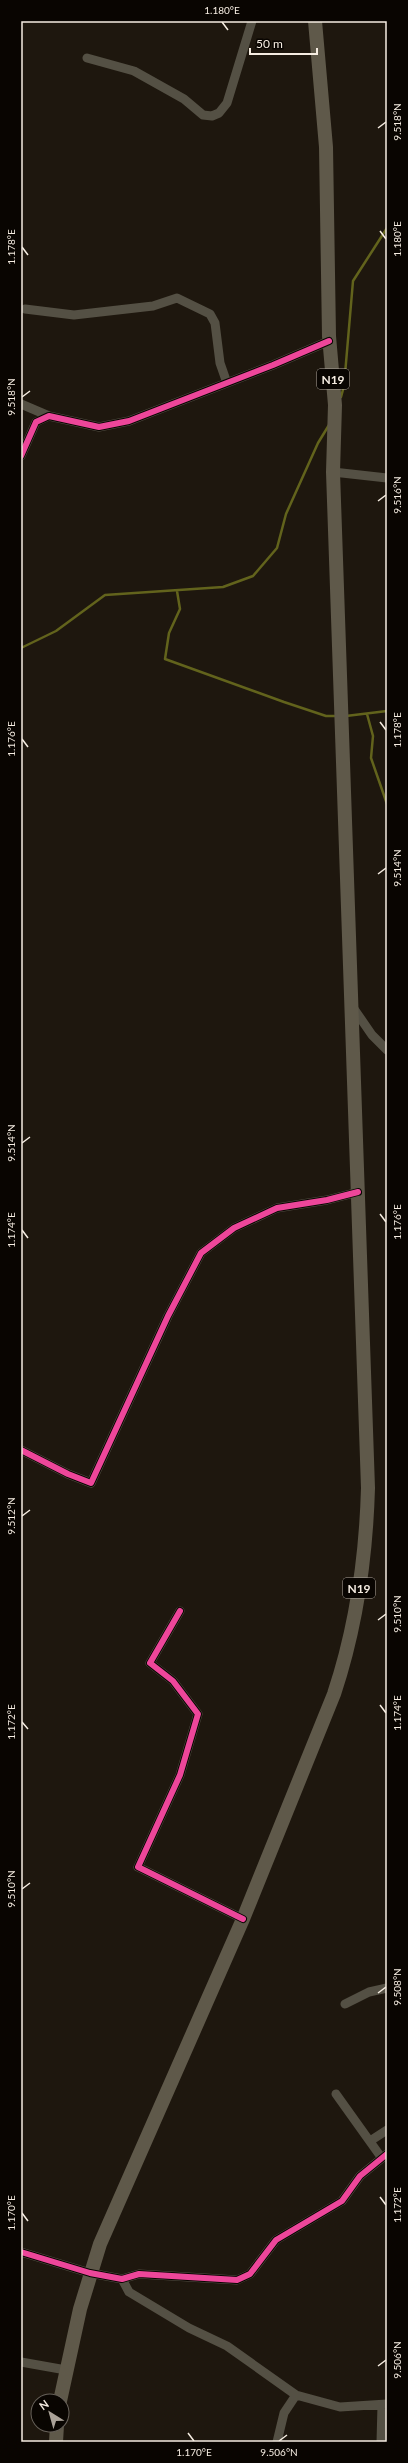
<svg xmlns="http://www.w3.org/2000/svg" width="408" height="2463" font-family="Lato,sans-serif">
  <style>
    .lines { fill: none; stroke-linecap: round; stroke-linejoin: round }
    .stream { stroke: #62631c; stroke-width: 2.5 }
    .minor { stroke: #545044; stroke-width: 9 }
    .primary { stroke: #5f594a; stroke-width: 14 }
    .cycleway-casing { stroke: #090501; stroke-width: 8 }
    .cycleway { stroke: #ed469a; stroke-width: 6 }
    .ticks { fill: none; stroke: #f6ede2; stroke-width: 1.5 }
    .labels { text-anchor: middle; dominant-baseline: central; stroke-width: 3; stroke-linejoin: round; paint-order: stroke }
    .shield { fill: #090501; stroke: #afa79e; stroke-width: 1 }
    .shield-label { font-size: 12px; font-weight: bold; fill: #f6ede2 }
    .neatline { fill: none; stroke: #f6ede2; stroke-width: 1.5 }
    .ticks-label { font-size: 10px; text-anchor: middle; fill: #f6ede2 }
  </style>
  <rect width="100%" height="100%" fill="#1e170e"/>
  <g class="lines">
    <!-- stream -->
    <path class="stream" d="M 341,397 L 344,386 L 353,281 L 387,228
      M 177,591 L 180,609 L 169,633 L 165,659 L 284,702 L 326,716 L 337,716
      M 21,648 L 56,631 L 105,595 L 223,587 L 253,576 L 277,548 L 286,514 L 318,443 L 329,425
      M 367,714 L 373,736 L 371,758 L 387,804
      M 346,716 L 387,711"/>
    <!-- minor -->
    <path class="minor" d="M 87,58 L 134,71 L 184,99 L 203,115 L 212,116 L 219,113 L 227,103 L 252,21
      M 25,309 L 74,315 L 153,306 L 177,298 L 210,314 L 215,323 L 220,363 L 227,383
      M 21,404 L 49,416
      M 21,456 L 36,422 L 49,416 L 99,427 L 129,421 L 273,365 L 329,341
      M 333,472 L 387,478
      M 352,1006 L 372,1035 L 387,1050
      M 21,1450 L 68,1474 L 91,1483 L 168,1316 L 201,1253 L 234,1228 L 277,1208 L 327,1200 L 358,1192
      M 180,1611 L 150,1663 L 173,1681 L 198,1714 L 180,1775 L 138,1867 L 243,1919
      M 345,2004 L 369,1992 L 387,1988
      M 336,2094 L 381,2157
      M 370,2141 L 387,2130
      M 21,2252 L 90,2273 L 122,2279 L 139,2274 L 237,2280 L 250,2274 L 276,2240 L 342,2201 L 360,2176 L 387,2154
      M 122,2279 L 129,2292 L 189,2328 L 227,2346 L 296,2395 L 340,2407 L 387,2404
      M 21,2362 L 66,2370
      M 277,2442 L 284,2413 L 296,2395
      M 381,2442 L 382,2405"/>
    <!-- primary -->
    <path class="primary" d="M 60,2401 L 80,2309 L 100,2244 L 243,1919 L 334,1694 C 356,1628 366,1558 368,1488 L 333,472 L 335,405 L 329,336 L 326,147 L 315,21
      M 56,2442 L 57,2425"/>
    <!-- cycleway casing -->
    <g class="cycleway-casing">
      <path id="cycleway" d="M 21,456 L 36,422 L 49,416 L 99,427 L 129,421 L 273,365 L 329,341
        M 21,1450 L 68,1474 L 91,1483 L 168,1316 L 201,1253 L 234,1228 L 277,1208 L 327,1200 L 358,1192
        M 180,1611 L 150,1663 L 173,1681 L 198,1714 L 180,1775 L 138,1867 L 243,1919
        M 21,2252 L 90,2273 L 122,2279 L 139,2274 L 237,2280 L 250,2274 L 276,2240 L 342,2201 L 360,2176 L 387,2154"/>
    </g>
    <!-- cycleway -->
    <use href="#cycleway" class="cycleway"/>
  </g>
  <!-- ticks -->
  <path class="ticks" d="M 222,22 L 228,30M 378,128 L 386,122M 380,231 L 386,239M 22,247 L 28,255M 22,397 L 30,391M 378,501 L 386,495M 380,722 L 386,730M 22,739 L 28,747M 378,874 L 386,868M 22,1143 L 30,1137M 380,1214 L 386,1222M 22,1230 L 28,1238M 22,1516 L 30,1510M 378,1620 L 386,1614M 380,1705 L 386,1713M 22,1722 L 28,1729M 22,1889 L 30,1883M 378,1993 L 386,1987M 380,2197 L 386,2205M 22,2213 L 28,2221M 378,2366 L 386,2360M 188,2433 L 194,2441M 279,2441 L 287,2435"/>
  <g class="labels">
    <!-- shield labels -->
    <g class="shield">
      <rect x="317" y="369" width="32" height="20" rx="3"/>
      <rect x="343" y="1578" width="32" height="20" rx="3"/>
    </g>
    <g class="shield-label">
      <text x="333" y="379">N19</text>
      <text x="359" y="1588">N19</text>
    </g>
  </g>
  <!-- border -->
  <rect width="408" height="2463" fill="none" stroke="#090501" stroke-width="44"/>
  <!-- north arrow -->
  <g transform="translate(50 2413) rotate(323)"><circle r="19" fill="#090501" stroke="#68625b"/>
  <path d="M0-3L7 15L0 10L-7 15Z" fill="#aaa298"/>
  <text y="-6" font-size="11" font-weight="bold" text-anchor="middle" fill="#f6ede2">N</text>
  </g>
  <!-- scale -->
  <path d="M250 48v6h67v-6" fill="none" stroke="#f6ede2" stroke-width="2"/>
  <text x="256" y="48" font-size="12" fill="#f6ede2" stroke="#090501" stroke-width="3" paint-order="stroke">50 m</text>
  <rect x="22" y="22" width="364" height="2419" class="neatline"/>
  <g class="ticks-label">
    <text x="222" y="14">1.180°E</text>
    <text transform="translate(397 122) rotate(-90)" y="4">9.518°N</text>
    <text transform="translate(397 239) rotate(-90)" y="4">1.180°E</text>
    <text transform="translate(11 247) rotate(-90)" y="4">1.178°E</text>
    <text transform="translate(11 397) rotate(-90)" y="4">9.518°N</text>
    <text transform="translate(397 495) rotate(-90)" y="4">9.516°N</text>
    <text transform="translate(397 730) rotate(-90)" y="4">1.178°E</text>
    <text transform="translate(11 739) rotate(-90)" y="4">1.176°E</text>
    <text transform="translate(397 868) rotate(-90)" y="4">9.514°N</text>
    <text transform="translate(11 1143) rotate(-90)" y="4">9.514°N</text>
    <text transform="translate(397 1222) rotate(-90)" y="4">1.176°E</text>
    <text transform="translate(11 1230) rotate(-90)" y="4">1.174°E</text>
    <text transform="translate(11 1516) rotate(-90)" y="4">9.512°N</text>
    <text transform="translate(397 1614) rotate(-90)" y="4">9.510°N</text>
    <text transform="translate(397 1713) rotate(-90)" y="4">1.174°E</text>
    <text transform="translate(11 1722) rotate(-90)" y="4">1.172°E</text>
    <text transform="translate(11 1889) rotate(-90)" y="4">9.510°N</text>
    <text transform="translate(397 1987) rotate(-90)" y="4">9.508°N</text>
    <text transform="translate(397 2205) rotate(-90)" y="4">1.172°E</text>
    <text transform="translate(11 2213) rotate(-90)" y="4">1.170°E</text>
    <text transform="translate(397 2360) rotate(-90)" y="4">9.506°N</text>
    <text x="194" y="2456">1.170°E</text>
    <text x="279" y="2456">9.506°N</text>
  </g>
</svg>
